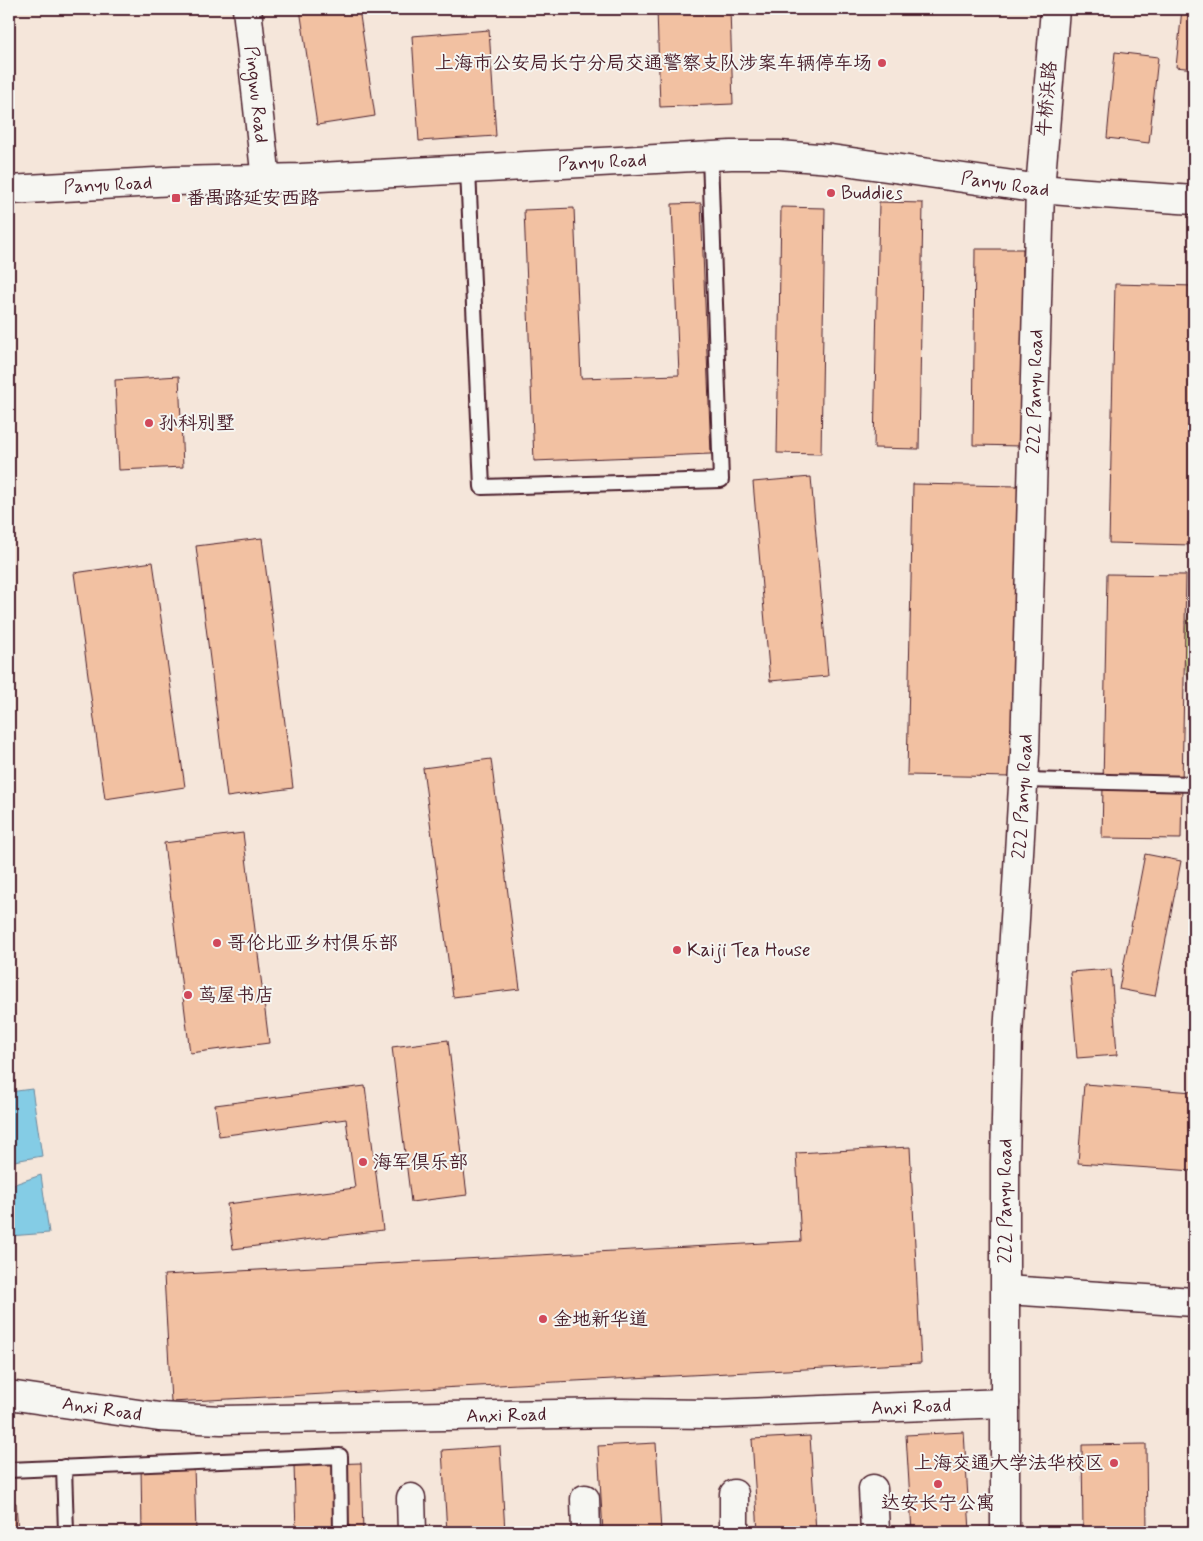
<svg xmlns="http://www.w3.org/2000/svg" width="1203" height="1541" font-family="Mynerve,'LXGW WenKai TC',sans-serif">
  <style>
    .green { fill: #ccd98d; stroke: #8b7c5c }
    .water { fill: #84cce5; stroke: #6d879b }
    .building { fill: #f2c1a2; stroke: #4a1f2b }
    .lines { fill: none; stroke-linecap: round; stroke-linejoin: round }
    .lane-casing { stroke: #4a1f2b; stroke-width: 18 }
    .street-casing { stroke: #4a1f2b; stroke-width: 31 }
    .secondary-casing { stroke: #4a1f2b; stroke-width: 31 }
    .lane { stroke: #f6f6f2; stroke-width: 14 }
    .street { stroke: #f6f6f2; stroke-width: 28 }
    .secondary { stroke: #f6f6f2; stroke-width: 28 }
    .poi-dot { fill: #d1495b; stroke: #f6f6f2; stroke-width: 2 }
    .labels { text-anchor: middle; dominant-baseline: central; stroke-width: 4; stroke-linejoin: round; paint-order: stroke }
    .poi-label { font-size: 19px; fill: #4a1f2b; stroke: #f6f6f2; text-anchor: start }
    .street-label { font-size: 19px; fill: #4a1f2b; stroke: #f6f6f2 }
  </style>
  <rect width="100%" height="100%" fill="#f5e6da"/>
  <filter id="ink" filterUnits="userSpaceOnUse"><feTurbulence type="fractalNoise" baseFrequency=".02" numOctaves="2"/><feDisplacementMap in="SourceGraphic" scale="10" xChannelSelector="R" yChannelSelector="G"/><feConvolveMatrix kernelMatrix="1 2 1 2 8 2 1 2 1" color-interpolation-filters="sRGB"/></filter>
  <g filter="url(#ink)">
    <!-- green -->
    <path class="green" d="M 1194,590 L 1194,688 C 1191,682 1187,675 1186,669 C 1181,644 1187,614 1194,590 Z"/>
    <!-- water -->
    <path class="water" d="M 32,1089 L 42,1156 L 9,1162 L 9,1092 Z
      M 41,1175 L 49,1233 L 9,1236 L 9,1186 Z"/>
    <!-- building -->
    <path class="building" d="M 300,9 L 359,9 L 375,116 L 317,125 Z
      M 657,9 L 730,9 L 733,104 L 660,107 Z
      M 1182,9 L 1194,9 L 1194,69 L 1176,67 Z
      M 489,30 L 496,136 L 419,141 L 412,36 Z
      M 1115,52 L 1158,57 L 1149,143 L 1107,138 Z
      M 879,202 L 923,203 L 919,449 L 874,448 Z
      M 701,203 L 711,454 L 534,461 L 524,210 L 574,208 L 581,378 L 679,375 L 672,204 Z
      M 781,207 L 825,208 L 821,454 L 777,453 Z
      M 975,249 L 1023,249 L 1021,446 L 973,445 Z
      M 1115,284 L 1194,286 L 1194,456 L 1192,545 L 1109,543 Z
      M 179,376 L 183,467 L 119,470 L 115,380 Z
      M 811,477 L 828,676 L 770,681 L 753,482 Z
      M 913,484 L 1018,486 L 1012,777 L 907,775 Z
      M 262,538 L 293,788 L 227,797 L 196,546 Z
      M 153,562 L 185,787 L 105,799 L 74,573 Z
      M 1107,574 L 1186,575 L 1181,839 L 1102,838 Z
      M 491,759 L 520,989 L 453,997 L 423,768 Z
      M 243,833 L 269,1043 L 190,1053 L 164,843 Z
      M 1145,854 L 1181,861 L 1155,996 L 1119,989 Z
      M 1111,969 L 1117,1055 L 1077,1058 L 1070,972 Z
      M 448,1040 L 467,1195 L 411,1202 L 392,1047 Z
      M 1084,1084 L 1194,1092 L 1194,1171 L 1078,1163 Z
      M 365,1086 L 383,1230 L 233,1249 L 227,1204 L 355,1188 L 346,1119 L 219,1136 L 215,1105 Z
      M 910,1147 L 921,1363 L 171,1402 L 164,1275 L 801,1241 L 796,1153 Z
      M 964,1432 L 970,1532 L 912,1532 L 906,1435 Z
      M 810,1436 L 816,1532 L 758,1532 L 752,1439 Z
      M 656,1443 L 661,1532 L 603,1532 L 598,1446 Z
      M 1146,1444 L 1147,1532 L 1083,1532 L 1082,1445 Z
      M 500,1446 L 505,1532 L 447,1532 L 442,1450 Z
      M 361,1463 L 363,1532 L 296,1532 L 294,1465 Z
      M 194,1466 L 196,1532 L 142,1532 L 141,1467 Z
      M 9,1502 L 16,1503 L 18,1532 L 9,1532 Z"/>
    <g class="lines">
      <!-- lane casing -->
      <g class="lane-casing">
        <path id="lane" d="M 468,170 L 482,487 L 721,480 L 710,156
          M 1024,780 L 1194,784
          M 64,1467 L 66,1532
          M 9,1470 L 340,1456 L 341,1532"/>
      </g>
      <!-- street casing -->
      <g class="street-casing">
        <g id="street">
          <path id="s1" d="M 247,9 L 266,180"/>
          <path d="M 1006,1290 L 1194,1302"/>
          <path id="s2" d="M 9,1395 L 159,1417 L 221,1420 L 616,1413 L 716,1414 L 1005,1403"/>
          <path d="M 873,1489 L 875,1532"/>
          <path d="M 411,1498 L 412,1532"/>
          <path d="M 585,1499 L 586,1532"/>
          <path d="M 734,1532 L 734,1494"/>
          <path id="s3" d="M 1005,1532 L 1005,1162 L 1008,1035 L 1025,753 L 1040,189 L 1055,9"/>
        </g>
      </g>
      <!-- secondary casing -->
      <g class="secondary-casing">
        <g id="secondary">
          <path id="s4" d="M 9,190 L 174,181 L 301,178 L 731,155 L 779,155 L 831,159 L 1040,189 L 1088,193 L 1194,200"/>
        </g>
      </g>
      <!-- lane -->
      <use href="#lane" class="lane"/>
      <!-- street -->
      <use href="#street" class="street"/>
      <!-- secondary -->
      <use href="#secondary" class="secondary"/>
    </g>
  </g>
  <!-- markers -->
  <g class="poi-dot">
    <circle cx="882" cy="63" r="5"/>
    <circle cx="831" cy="193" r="5"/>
    <rect x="171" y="193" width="10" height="10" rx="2.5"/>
    <circle cx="149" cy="423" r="5"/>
    <circle cx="217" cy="943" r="5"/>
    <circle cx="677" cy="950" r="5"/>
    <circle cx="188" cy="995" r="5"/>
    <circle cx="363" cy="1162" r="5"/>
    <circle cx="543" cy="1319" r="5"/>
    <circle cx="1114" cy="1463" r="5"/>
    <circle cx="938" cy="1484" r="5"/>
  </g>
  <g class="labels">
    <!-- poi labels -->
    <g class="poi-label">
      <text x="872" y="63" text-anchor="end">上海市公安局长宁分局交通警察支队涉案车辆停车场</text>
      <text x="841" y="193">Buddies</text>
      <text x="186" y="198">番禺路延安西路</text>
      <text x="159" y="423">孙科别墅</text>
      <text x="227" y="943">哥伦比亚乡村俱乐部</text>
      <text x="687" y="950">Kaiji Tea House</text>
      <text x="198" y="995">茑屋书店</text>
      <text x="373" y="1162">海军俱乐部</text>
      <text x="553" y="1319">金地新华道</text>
      <text x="1104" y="1463" text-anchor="end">上海交通大学法华校区</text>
      <text x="938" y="1503" text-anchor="middle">达安长宁公寓</text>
    </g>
    <!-- street labels -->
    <g class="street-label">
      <text stroke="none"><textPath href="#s1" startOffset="86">Pingwu Road</textPath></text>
      <text transform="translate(1047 99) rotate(-85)">牛桥浜路</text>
      <text stroke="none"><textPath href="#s4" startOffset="594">Panyu Road</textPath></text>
      <text stroke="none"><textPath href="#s4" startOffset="999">Panyu Road</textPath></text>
      <text stroke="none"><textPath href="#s4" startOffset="99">Panyu Road</textPath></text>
      <text stroke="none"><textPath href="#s3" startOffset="1141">222 Panyu Road</textPath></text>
      <text stroke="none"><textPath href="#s3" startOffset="736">222 Panyu Road</textPath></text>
      <text stroke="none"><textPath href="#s3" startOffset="331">222 Panyu Road</textPath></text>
      <text stroke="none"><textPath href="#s2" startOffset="904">Anxi Road</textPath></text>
      <text stroke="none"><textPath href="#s2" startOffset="94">Anxi Road</textPath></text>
      <text stroke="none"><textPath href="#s2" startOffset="499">Anxi Road</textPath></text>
    </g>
  </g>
  <!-- margin -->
  <rect width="1203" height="1541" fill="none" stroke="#f6f6f2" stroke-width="30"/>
  <rect x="15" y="15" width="1173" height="1511" fill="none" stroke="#4a1f2b" stroke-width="2" filter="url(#ink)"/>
</svg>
